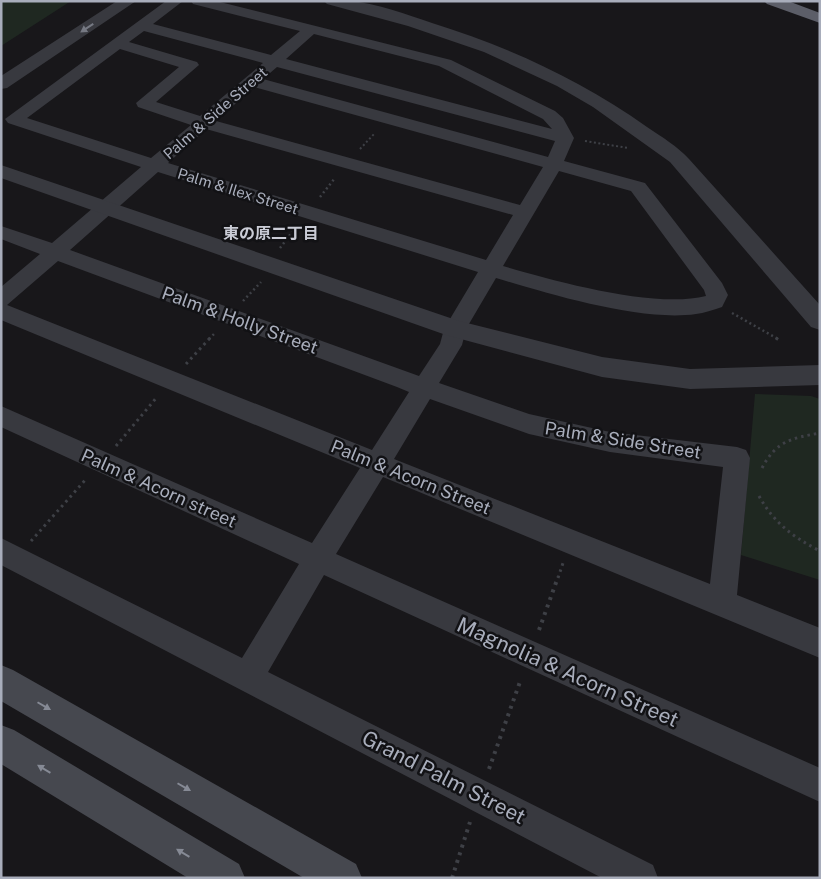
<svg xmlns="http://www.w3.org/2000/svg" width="821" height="879" font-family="'Public Sans','Noto Sans JP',sans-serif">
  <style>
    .green { fill: #1f2821 }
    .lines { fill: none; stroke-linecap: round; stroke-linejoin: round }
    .path-far3 { stroke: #3e4046; stroke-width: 2; stroke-dasharray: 2 2.5; stroke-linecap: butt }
    .path-far2 { stroke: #3e4046; stroke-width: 2.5; stroke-dasharray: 2 3; stroke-linecap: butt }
    .path-far1 { stroke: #3e4046; stroke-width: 3; stroke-dasharray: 2.5 4; stroke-linecap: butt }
    .path { stroke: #3e4046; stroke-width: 4; stroke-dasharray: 3 5; stroke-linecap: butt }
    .minor { fill: #38393f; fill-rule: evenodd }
    .tertiary { fill: #38393f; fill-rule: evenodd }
    .secondary { fill: #46484f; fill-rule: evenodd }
    .trunk { fill: #5c5e68; fill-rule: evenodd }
    .oneway { fill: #767983 }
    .oneway2 { fill: #868a95 }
    .labels { text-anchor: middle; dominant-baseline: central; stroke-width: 5; stroke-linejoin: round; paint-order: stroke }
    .far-street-label { font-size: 15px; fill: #a8adbb; stroke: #121215 }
    .far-neighbourhood-label { font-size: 16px; font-weight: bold; fill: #caccd6; stroke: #121215 }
    .street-label { font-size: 18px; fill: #a8adbb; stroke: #121215 }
    .near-street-label { font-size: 21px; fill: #a8adbb; stroke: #121215 }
  </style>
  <rect width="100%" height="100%" fill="#18171a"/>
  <!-- green -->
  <path class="green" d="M 1,1 L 71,1 L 1,46 Z
    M 755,394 L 811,396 L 820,399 L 820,580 L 741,555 Z"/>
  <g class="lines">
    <!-- path-far3 -->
    <path class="path-far3" d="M 585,141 L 628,148
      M 360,149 L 375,133"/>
    <!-- path-far2 -->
    <path class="path-far2" d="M 320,197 L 335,178
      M 280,248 L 296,227
      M 243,301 L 261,282
      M 732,313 L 778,339
      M 209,339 L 216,332"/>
    <!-- path-far1 -->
    <path class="path-far1" d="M 776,338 L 779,340
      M 186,364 L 210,338
      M 116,446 L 157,397
      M 762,468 C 776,441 792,438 820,433
      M 759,496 C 774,523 793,537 820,551
      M 31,541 L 87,478
      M 558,578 L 563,563"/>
    <!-- path -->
    <path class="path" d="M 539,630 L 558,577
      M 489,769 L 521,679
      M 452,878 L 470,822"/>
    <!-- minor -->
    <path class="minor" d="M 166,1 L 183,1 L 153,24 L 271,55 L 300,31 L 193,4 L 191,1 L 216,1 L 451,60 L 555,111 L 563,118 L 574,138 L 564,161 L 645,183 L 722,283 L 728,295 L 722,307 C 713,310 704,313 696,314 C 641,322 549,294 496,278 L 466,329 L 462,345 L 439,383 L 529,414 L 610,432 L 737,447 L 746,450 L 750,458 L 737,595 L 820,628 L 820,658 L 383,477 L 336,554 L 820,768 L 820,802 L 324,575 L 268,672 L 653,865 L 658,878 L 602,878 L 1,565 L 1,538 L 242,658 L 299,564 L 1,427 L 1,406 L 312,543 L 360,468 L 1,320 L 1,287 L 40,254 L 1,239 L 1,226 L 52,243 L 141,167 L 8,123 L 5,119 ZM 144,31 L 263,63 L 200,116 L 156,102 L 199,65 L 197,62 L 129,42 ZM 314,34 L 439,66 L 543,119 L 552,129 L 286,59 ZM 120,49 L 179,67 L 136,103 L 138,107 L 191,125 L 151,158 L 27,118 ZM 277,67 L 555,141 L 548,157 L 263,79 ZM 254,87 L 543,167 L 520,205 L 216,121 ZM 206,129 L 513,215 L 486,260 L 168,163 ZM 559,171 L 631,191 L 704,290 L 706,296 C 654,309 555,281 503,266 ZM 158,172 L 478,272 L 444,329 L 440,344 L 419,376 L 70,250 ZM 58,261 L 397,387 L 409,392 L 372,450 L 7,305 ZM 430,399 L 529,434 L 610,452 L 723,467 L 710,584 L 394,459 Z"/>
    <!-- tertiary -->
    <path class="tertiary" d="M 117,1 L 136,1 L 7,88 L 1,89 L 1,76 Z
      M 324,1 C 333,1 342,1 351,1 C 376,3 408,15 432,23 C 509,47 581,80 647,127 C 662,137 677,146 689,159 L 820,305 L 820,330 L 811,327 L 670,162 L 593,107 L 557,86 L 484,52 L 408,26 L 327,4 Z
      M 1,165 L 459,321 L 602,357 L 690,369 L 820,365 L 820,385 L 690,389 L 602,377 L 446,335 L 1,178 Z"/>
    <!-- secondary -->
    <path class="secondary" d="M 1,665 L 13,670 L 356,864 L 362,878 L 304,878 L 1,701 Z
      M 1,725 L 14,730 L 239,864 L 245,878 L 188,878 L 1,764 Z"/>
    <!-- trunk -->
    <path class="trunk" d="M 764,1 L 788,1 L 820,13 L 820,23 L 767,4 Z"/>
  </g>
  <!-- one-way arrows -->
  <defs><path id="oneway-solid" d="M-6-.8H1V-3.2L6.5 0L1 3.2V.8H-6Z" transform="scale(1.25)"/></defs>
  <use class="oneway" href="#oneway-solid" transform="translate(87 28) rotate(147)"/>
  <g class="oneway2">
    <use href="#oneway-solid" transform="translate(44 706) rotate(30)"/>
    <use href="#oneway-solid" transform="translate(44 769) rotate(-149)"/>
    <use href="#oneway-solid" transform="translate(184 787) rotate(30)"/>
    <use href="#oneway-solid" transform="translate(183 853) rotate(-149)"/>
  </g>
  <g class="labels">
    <!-- far-street labels -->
    <g class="far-street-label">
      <text transform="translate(215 113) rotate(-41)">Palm &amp; Side Street</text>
      <text transform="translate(238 191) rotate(17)">Palm &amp; Ilex Street</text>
    </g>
    <!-- far-neighbourhood labels -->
    <g class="far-neighbourhood-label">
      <text x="271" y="233">東の原二丁目</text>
    </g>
    <!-- street labels -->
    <g class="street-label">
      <text transform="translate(240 320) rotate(20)">Palm &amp; Holly Street</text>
      <text transform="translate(623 440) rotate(9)">Palm &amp; Side Street</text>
      <text transform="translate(411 477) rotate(22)">Palm &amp; Acorn Street</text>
      <text transform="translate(159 488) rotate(24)">Palm &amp; Acorn street</text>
    </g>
    <!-- near-street labels -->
    <g class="near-street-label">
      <text transform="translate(568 672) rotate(24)">Magnolia &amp; Acorn Street</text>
      <text transform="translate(444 777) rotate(27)">Grand Palm Street</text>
    </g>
  </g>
  <!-- border -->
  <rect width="821" height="879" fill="none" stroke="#a8adbb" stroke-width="5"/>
</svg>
